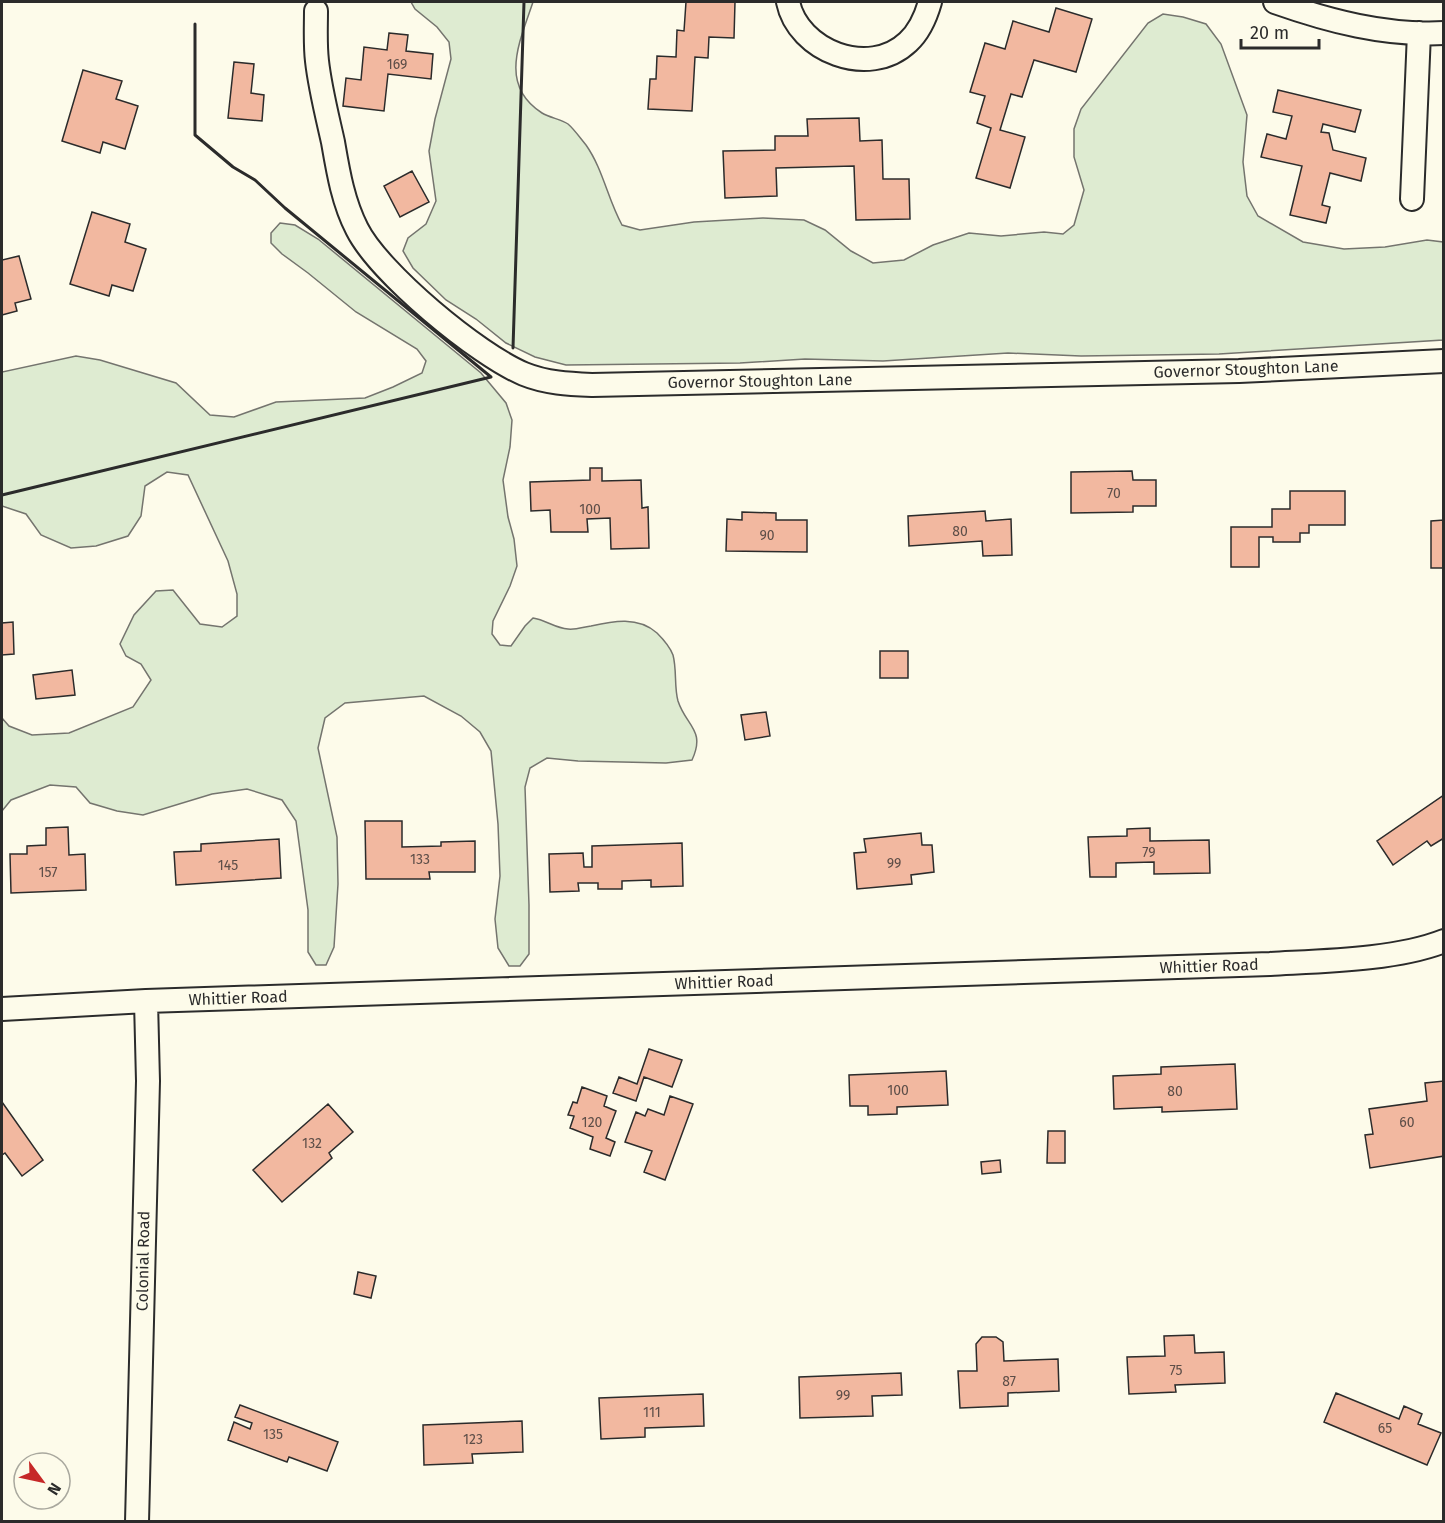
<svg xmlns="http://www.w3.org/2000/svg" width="1445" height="1523" font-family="'Fira Sans',sans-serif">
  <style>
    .green { fill: #deebd1; stroke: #74746e; stroke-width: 1.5 }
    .building { fill: #f2b8a0; stroke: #2b2b2b; stroke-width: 1.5 }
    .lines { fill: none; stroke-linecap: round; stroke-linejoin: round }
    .minor-casing { stroke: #2b2b2b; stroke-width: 26 }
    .minor { stroke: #fdfbea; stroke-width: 22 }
    .wall { stroke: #2b2b2b; stroke-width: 3 }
    .labels { text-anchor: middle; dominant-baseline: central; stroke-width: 4.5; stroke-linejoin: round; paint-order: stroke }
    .number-label { font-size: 14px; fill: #5d4e48 }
    .street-label { font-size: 16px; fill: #2b2b2b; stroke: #fdfbea }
  </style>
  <rect width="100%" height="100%" fill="#fdfbea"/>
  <!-- green -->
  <path class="green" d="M 411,2 L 533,2 C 520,41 498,85 542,113 C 550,118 561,119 568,124 C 574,129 581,139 586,145 C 603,169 608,200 622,225 L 640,230 L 694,222 L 763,218 L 804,220 L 825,230 L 851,251 L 873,263 L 904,260 L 933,245 L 969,233 L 1001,236 L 1044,232 L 1063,234 L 1074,225 L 1084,190 L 1074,157 L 1074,129 L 1081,109 L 1148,23 L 1163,14 L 1183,17 L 1206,24 L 1221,44 L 1247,115 L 1243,162 L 1247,196 L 1258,216 L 1303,242 L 1344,249 L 1385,247 L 1427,240 L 1443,242 L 1443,340 L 1219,354 L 1081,356 L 1008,353 L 883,361 L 805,359 L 740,363 L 566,365 L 535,357 L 506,343 L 476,319 L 446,300 L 413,268 L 403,251 L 408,238 L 426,224 L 436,201 L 429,151 L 435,119 L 451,59 L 449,42 L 437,27 L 415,9 Z
    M 280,223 L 295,225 L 318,239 L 481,373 L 506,403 L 512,420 L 510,447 L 503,480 L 508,517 L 514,539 L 517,566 L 510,586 L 493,621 L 492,634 L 500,645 L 511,646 L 525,626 L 533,618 C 546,620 555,628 568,629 C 575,630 584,627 591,626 C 613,621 638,616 657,633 C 663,639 670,647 673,655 C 677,670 674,687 678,701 C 686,726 706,730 692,760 L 666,763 L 578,761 L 547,758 L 530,768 L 525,787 L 529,905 L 529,954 L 520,966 L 509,966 L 498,948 L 495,919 L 500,876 L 498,824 L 491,751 L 480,732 L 461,716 L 424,696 L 345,703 L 325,718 L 318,748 L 337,837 L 338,884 L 334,947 L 326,965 L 316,965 L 308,952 L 308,910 L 296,821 L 282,800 L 247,789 L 212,794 L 143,815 L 117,811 L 90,803 L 76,787 L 50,785 L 11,800 L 2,811 L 2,718 L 9,726 L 32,735 L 69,733 L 133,707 L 151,680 L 141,664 L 126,656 L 120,644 L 134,615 L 156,591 L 173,590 L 200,624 L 222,627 L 237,616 L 237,594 L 228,561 L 188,475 L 167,472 L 145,486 L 141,516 L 128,536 L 96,546 L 71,548 L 41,535 L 26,514 L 2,506 L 2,372 L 76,356 L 100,360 L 176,383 L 210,415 L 234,417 L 276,402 L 365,398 L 393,387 L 422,373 L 426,361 L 417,349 L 356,312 L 308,273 L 282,254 L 271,243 L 271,233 Z"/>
  <!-- building -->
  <path class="building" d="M 686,2 L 735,2 L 734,38 L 709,37 L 708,58 L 695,57 L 692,111 L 648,109 L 650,79 L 656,79 L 657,56 L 676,57 L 677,30 L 684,31 Z
    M 1056,8 L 1092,19 L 1076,72 L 1034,60 L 1022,97 L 1011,94 L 1000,130 L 1025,137 L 1010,188 L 976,178 L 991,128 L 977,123 L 985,96 L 970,92 L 985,43 L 1005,49 L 1013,21 L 1049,32 Z
    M 389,33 L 408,35 L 406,51 L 433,54 L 431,79 L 388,74 L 384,111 L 343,106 L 346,78 L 361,80 L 364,47 L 387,50 Z
    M 234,62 L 254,64 L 251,93 L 264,95 L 262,121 L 228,118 Z
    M 83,70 L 122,81 L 116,99 L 138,106 L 125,149 L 103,142 L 100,153 L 62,141 Z
    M 1278,90 L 1361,110 L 1355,132 L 1323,124 L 1321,132 L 1329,133 L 1333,150 L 1366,158 L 1361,181 L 1330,173 L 1322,205 L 1330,207 L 1326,223 L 1290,215 L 1302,166 L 1261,157 L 1267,134 L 1286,139 L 1292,116 L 1273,112 Z
    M 859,118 L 860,141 L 882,140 L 883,179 L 909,179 L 910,219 L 856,220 L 854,166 L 776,168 L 777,196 L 725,198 L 723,151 L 775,150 L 775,136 L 808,136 L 807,119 Z
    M 412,171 L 429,202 L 400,217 L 384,186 Z
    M 92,212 L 130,224 L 125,242 L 146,249 L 133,291 L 112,285 L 109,296 L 70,284 Z
    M 19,256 L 31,299 L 15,303 L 17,311 L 2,315 L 2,260 Z
    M 590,468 L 602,468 L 602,481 L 641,480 L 642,508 L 648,507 L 649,548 L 611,549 L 610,518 L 587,519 L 588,532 L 551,532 L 550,510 L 531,511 L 530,482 L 590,480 Z
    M 1132,471 L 1133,480 L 1156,480 L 1156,506 L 1133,506 L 1133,512 L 1071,513 L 1071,472 Z
    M 1290,491 L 1345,491 L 1345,525 L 1309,525 L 1309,533 L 1300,533 L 1300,542 L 1273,542 L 1273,537 L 1259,537 L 1259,567 L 1231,567 L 1231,527 L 1272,527 L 1272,509 L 1290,509 Z
    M 985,511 L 986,521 L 1011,519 L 1012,555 L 983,556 L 982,541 L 909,546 L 908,516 Z
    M 742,512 L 776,513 L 776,520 L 807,520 L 807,552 L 726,551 L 727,519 L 742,520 Z
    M 1444,520 L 1444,568 L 1431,568 L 1431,521 Z
    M 13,622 L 14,654 L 2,655 L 2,623 Z
    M 880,651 L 908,651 L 908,678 L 880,678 Z
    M 72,670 L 75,695 L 36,699 L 33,675 Z
    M 766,712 L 770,736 L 745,740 L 741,715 Z
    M 1444,795 L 1444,838 L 1431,846 L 1427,841 L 1393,865 L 1377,841 Z
    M 365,821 L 402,821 L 402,847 L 441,846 L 441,842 L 475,841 L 475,872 L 429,872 L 430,879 L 366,879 Z
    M 68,827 L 69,855 L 85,854 L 86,890 L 11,893 L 10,854 L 27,854 L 27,846 L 46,845 L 46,828 Z
    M 1150,828 L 1150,841 L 1209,840 L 1210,873 L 1154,874 L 1154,862 L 1116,863 L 1116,877 L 1090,877 L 1088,837 L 1127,836 L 1127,829 Z
    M 921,833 L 922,845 L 932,845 L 934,872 L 911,875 L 912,884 L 857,889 L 854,853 L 866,852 L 864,839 Z
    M 279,839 L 281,878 L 176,885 L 174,852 L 201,851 L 201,844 Z
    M 682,843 L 683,886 L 651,887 L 651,880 L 622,881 L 622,889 L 598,889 L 598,883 L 578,883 L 579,891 L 550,892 L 549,854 L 583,853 L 584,867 L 592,867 L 592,846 Z
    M 649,1049 L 682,1060 L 672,1087 L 644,1077 L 636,1101 L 613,1093 L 619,1077 L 637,1084 Z
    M 1235,1064 L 1237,1109 L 1162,1112 L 1162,1107 L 1114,1109 L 1113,1076 L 1161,1074 L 1161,1067 Z
    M 946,1071 L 948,1105 L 897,1107 L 897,1114 L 868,1115 L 868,1106 L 850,1106 L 849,1075 Z
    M 1444,1081 L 1444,1156 L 1370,1168 L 1365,1135 L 1373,1134 L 1369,1109 L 1427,1101 L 1425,1083 Z
    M 582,1087 L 607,1096 L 604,1106 L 616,1111 L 606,1138 L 615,1142 L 610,1156 L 590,1149 L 593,1137 L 570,1128 L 574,1116 L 568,1115 L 573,1102 L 577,1103 Z
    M 670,1096 L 693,1104 L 665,1180 L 644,1172 L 652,1151 L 625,1142 L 636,1112 L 645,1116 L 648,1109 L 664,1115 Z
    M 2,1102 L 43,1160 L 22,1176 L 5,1153 L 2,1155 Z
    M 328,1104 L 353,1132 L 329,1153 L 332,1158 L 282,1202 L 253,1170 Z
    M 1048,1131 L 1065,1131 L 1065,1163 L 1047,1163 Z
    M 1000,1160 L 1001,1172 L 982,1174 L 981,1162 Z
    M 358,1272 L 376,1276 L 371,1298 L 354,1294 Z
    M 1194,1335 L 1195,1353 L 1224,1352 L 1225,1383 L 1175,1385 L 1176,1392 L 1129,1394 L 1127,1357 L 1165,1356 L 1164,1336 Z
    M 982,1337 L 996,1337 L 1003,1342 L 1004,1361 L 1058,1359 L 1059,1391 L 1008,1393 L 1008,1406 L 960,1408 L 958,1371 L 977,1371 L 976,1344 Z
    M 901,1373 L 902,1395 L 872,1396 L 873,1416 L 800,1418 L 799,1377 Z
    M 1336,1393 L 1399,1419 L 1404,1406 L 1422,1414 L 1418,1424 L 1441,1433 L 1427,1465 L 1324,1422 Z
    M 703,1394 L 704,1426 L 645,1428 L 645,1437 L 601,1439 L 599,1398 Z
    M 240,1405 L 338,1442 L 327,1471 L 289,1457 L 287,1462 L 228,1440 L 234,1422 L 250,1429 L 252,1423 L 235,1417 Z
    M 522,1421 L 523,1452 L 472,1454 L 473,1463 L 424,1465 L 423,1425 Z"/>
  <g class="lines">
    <!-- minor casing -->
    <g class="minor-casing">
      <path id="minor" d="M 788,2 C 798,51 869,79 908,42 C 919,32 926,16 930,2
        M 1275,2 C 1329,21 1385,36 1444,33
        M 316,11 C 316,27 315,44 317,61 C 320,88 327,115 333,142 C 338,171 343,202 357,229 C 379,273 478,355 524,374 C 546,383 569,384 592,385 L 1239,371 L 1444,361
        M 1412,199 L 1419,33
        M 2,1009 L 146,1001 L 1270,964 C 1322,961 1396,960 1444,941
        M 137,1522 L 148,1081 L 146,1001"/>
    </g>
    <!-- minor -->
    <use href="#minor" class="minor"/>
    <!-- wall -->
    <path class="wall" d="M 513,348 L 524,2
      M 2,495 L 491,377 L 285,208 L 255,180 L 233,167 L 195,135 L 195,24"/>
  </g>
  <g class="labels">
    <!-- number labels -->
    <g class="number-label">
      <text x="397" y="64">169</text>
      <text x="1114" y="493">70</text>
      <text x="590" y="509">100</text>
      <text x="960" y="531">80</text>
      <text x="767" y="535">90</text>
      <text x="1149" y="852">79</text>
      <text x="420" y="859">133</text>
      <text x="894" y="863">99</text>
      <text x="228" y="865">145</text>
      <text x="48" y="872">157</text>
      <text x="898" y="1090">100</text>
      <text x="1175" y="1091">80</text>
      <text x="592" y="1122">120</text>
      <text x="1407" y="1122">60</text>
      <text x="312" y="1143">132</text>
      <text x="1176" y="1370">75</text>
      <text x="1009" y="1381">87</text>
      <text x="843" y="1395">99</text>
      <text x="652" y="1412">111</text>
      <text x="1385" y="1428">65</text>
      <text x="273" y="1434">135</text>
      <text x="473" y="1439">123</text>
    </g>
    <!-- street labels -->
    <g class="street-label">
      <text transform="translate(1246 369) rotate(-2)">Governor Stoughton Lane</text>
      <text transform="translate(760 381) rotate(-1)">Governor Stoughton Lane</text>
      <text transform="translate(1209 966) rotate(-2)">Whittier Road</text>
      <text transform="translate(724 982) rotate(-2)">Whittier Road</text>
      <text transform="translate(238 998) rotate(-2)">Whittier Road</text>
      <text transform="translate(143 1261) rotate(-89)">Colonial Road</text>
    </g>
  </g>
  <!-- border -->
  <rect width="1445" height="1523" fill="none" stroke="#2b2b2b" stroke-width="6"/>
  <!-- north arrow -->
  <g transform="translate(42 1481) rotate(123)"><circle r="28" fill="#fdfbea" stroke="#a9a89e" stroke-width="1.5"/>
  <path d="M0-4.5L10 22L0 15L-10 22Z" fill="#c62828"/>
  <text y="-9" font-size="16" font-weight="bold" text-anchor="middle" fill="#2b2b2b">N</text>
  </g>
  <!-- scale -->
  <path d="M1241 39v9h78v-9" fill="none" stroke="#2b2b2b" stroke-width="3"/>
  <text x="1250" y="39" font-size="18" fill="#2b2b2b" stroke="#fdfbea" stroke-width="4.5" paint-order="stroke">20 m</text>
</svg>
